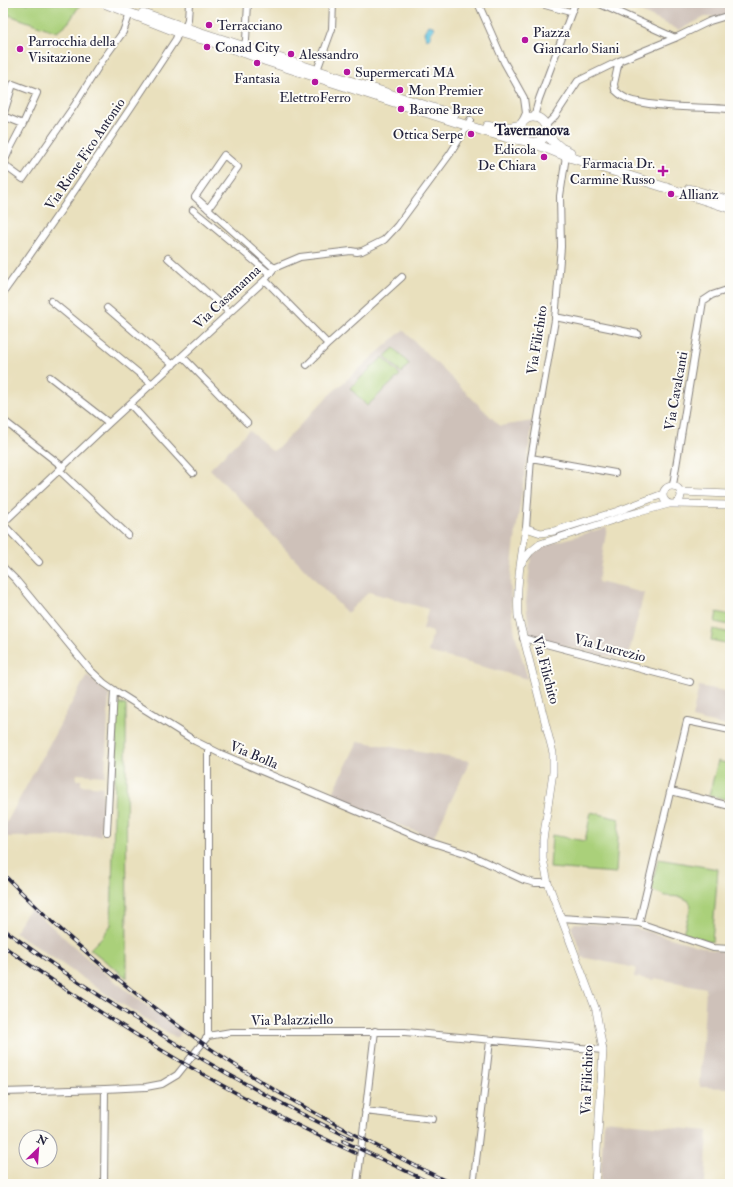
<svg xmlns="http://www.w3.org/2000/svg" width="733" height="1187" font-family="'IM FELL Double Pica',serif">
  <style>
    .industrial { fill: #cec1b9 }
    .green { fill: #aad07a; stroke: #66795a }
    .water { fill: #62c5e0; stroke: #42748e }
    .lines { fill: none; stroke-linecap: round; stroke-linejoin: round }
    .minor-casing { stroke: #86817c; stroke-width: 8 }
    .tertiary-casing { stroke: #86817c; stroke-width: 8 }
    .primary-casing { stroke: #86817c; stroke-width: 10 }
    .minor { stroke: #fff; stroke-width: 6 }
    .tertiary { stroke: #fff; stroke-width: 7 }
    .primary { stroke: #fff; stroke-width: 9 }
    .rail-casing { stroke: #22223b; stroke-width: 3.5 }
    .rail { stroke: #fdfcf7; stroke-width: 2; stroke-dasharray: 6; stroke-linecap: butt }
    .poi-dot { fill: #b5179e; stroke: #fdfcf7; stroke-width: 1.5 }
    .labels { text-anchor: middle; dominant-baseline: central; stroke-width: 4; stroke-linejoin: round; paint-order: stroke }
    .poi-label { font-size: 14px; fill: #22223b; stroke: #fdfcf7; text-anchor: start }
    .street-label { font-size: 14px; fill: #22223b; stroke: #fdfcf7 }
    .neighbourhood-label { font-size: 15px; font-weight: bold; fill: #22223b; stroke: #fdfcf7 }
  </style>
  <rect width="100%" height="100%" fill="#fdfcf7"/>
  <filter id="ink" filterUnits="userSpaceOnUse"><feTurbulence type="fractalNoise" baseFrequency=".025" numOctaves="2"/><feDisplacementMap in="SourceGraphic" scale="8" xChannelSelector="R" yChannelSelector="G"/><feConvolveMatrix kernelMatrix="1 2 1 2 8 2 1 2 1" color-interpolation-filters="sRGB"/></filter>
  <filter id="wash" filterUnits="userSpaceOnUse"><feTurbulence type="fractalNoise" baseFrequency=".012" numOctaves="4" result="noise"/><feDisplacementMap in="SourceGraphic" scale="16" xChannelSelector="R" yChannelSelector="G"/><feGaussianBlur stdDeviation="0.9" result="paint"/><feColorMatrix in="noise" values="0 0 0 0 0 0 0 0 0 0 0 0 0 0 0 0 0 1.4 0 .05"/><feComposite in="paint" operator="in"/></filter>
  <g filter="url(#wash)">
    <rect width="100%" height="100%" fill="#e9e0bd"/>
    <!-- industrial -->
    <path class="industrial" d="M 622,3 L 730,3 L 730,14 L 716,17 L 705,17 L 679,30 Z
      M 403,330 L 500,426 L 533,421 L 517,524 L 510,581 L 511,601 L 515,634 L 528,679 L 428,652 L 433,632 L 423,629 L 428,609 L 369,592 L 347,613 L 255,517 L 256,516 L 210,469 L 249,430 L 273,451 L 279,447 L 328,396 Z
      M 607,527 L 598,582 L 644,593 L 627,661 L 530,638 L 526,602 L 531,556 L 543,546 Z
      M 87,675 L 109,695 L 105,776 L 77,774 L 76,780 L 81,780 L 81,785 L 103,787 L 101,836 L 3,837 L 3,829 Z
      M 699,686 L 730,692 L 730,727 L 692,718 Z
      M 358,741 L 470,761 L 433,838 L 386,820 L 332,795 Z
      M 31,908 L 99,969 L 181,1032 L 177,1038 L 112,998 L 15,932 L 26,914 Z
      M 575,923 L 627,926 L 713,950 L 730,952 L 730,1088 L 700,1087 L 706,988 L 654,978 L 654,980 L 634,977 L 636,968 L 581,957 L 580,948 L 571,927 Z
      M 604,1121 L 708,1131 L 705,1184 L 600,1184 Z"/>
    <!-- green -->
    <path class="green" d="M 3,3 L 81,3 L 69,22 L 57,32 L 3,13 Z
      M 394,348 L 409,364 L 401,373 L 385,356 Z
      M 383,357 L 400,375 L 367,406 L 350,388 Z
      M 717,612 L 730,615 L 730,625 L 715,622 Z
      M 713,629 L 730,633 L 730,644 L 711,640 Z
      M 117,703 L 126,705 L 127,978 L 90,949 L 103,936 L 111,925 Z
      M 718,761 L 730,764 L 730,800 L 709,795 Z
      M 591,812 L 619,819 L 616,873 L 550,868 L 552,835 L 585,841 Z
      M 658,859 L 718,869 L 712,942 L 683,933 L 691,906 L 689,901 L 681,897 L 666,896 L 651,890 Z"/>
    <!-- water -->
    <path class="water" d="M 428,25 L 433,26 L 434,29 L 431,33 L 431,37 L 428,39 L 426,39 L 424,32 Z"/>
  </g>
  <g filter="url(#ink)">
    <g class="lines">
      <!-- minor casing -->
      <g class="minor-casing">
        <path id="minor" d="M 478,3 L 504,62 L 524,98 L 526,113 L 522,122
          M 538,3 L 570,12
          M 598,3 L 675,38
          M 184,31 L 188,19 L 189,3
          M 243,49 L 246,40 L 248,3
          M 619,61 L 614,84 L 615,90 C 620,95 626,99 633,101 C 664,108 698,107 730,109
          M 316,73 L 332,29 L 333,3
          M 3,116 L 13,84 L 37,93 L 23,124 L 10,149
          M 3,116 L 23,124
          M 534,117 L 539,99 L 575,3
          M 545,126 L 555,116 L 578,81 L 619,61 L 675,38 L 710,21 L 730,15
          M 3,145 L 10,149 L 4,162 L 8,168 L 23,179 L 74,106 L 102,61 L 123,32 L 130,13
          M 208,209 L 238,167 L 224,155 L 195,197 L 274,268
          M 193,210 L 270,274
          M 168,258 L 229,312
          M 265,280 L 328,344
          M 3,293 C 62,210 120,125 176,39 L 179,29
          M 51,301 L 152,384
          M 107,308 L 173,365
          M 555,317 L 638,334
          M 182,356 L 247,423
          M 307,365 L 328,344 L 402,277
          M 50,377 L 109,423
          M 130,404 L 193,473
          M 3,420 L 63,467
          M 531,458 L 615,473
          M 59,470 L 128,535
          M 673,485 L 703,301 L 712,295 L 730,289
          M 3,523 L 109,423 L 265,280 L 274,268 L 300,257 L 351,251 L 357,252 L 362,251 L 384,240 L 397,226 L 450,154 L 465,130 L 470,120
          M 3,524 L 39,562
          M 526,528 L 531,458 L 555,320 L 561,247 L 560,196 L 566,156
          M 3,567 L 16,580 L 90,670 L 104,683 L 114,690 L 195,741 L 221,754 L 430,842 L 468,854 L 524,880 L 535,883 L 548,883
          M 523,638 L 690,682
          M 208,747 L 208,1036
          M 671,791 L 730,806
          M 107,832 L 114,690
          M 561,918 L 639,923 L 713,948 L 730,949
          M 639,923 L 687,721 L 730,730
          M 3,1092 L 105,1089 L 146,1087 L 162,1084 L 177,1075 L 208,1036 L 231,1032 L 405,1032 L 603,1050
          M 365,1111 L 433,1119
          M 474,1178 L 490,1041
          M 104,1184 L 105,1089
          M 357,1184 L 375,1031"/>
      </g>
      <!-- tertiary casing -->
      <g class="tertiary-casing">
        <path id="tertiary" d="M663 495a9 9 0 1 1 18 0a9 9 0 1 1-18 0Z
          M 680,492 L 730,494
          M 673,504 L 730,505
          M 521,564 L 530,552 L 540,544 L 625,516 L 669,504
          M 595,1184 L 603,1050 L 596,1010 L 548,883 L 543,859 L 543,840 L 553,772 L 553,753 L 518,616 C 516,586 521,557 526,528 L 541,533 L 554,531 L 618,511 L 663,494"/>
      </g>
      <!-- primary casing -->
      <g class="primary-casing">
        <path id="primary" d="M 104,3 L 178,32 L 229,47 L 267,61 L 487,132 L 505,137 L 527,141
          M 143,13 L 180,26 L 454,115
          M520 130a13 13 0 1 1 26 0a13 13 0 1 1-26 0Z
          M 487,126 C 499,129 509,128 521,125
          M 545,134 L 561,148 L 570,152
          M 531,142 L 566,156 L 730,208
          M 689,189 L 730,201"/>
      </g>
      <!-- minor -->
      <use href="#minor" class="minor"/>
      <!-- tertiary -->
      <use href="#tertiary" class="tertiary"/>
      <!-- primary -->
      <use href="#primary" class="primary"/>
      <!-- rail casing -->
      <g class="rail-casing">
        <path id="rail" d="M 3,874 C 85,957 178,1032 278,1092 C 335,1125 393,1155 452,1184
          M 3,929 C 113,1009 230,1080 352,1139
          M 3,946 C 114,1025 231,1096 355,1153
          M 343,1141 L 433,1184"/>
      </g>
      <!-- rail -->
      <use href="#rail" class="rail"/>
    </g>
  </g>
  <!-- markers -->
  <g class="poi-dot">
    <circle cx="209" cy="25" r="4"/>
    <circle cx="525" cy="40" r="4"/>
    <circle cx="207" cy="47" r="4"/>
    <circle cx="20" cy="49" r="4"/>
    <circle cx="291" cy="54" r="4"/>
    <circle cx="257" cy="63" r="4"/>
    <circle cx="347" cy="72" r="4"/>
    <circle cx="315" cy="82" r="4"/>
    <circle cx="400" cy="90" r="4"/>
    <circle cx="401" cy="109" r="4"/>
    <circle cx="471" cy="134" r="4"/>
    <circle cx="544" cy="157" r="4"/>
    <path d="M661 165h4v4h4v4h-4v4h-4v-4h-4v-4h4z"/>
    <circle cx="671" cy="194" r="4"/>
  </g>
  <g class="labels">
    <!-- poi labels -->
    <g class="poi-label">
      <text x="217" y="25">Terracciano</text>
      <text x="533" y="32">Piazza<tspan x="533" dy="16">Giancarlo Siani</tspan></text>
      <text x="28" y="41">Parrocchia della<tspan x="28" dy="16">Visitazione</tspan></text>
      <text x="215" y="47">Conad City</text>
      <text x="299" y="54">Alessandro</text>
      <text x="355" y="72">Supermercati MA</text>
      <text x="257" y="78" text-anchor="middle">Fantasia</text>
      <text x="408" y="90">Mon Premier</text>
      <text x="315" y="97" text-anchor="middle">ElettroFerro</text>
      <text x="409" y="109">Barone Brace</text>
      <text x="463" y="134" text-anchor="end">Ottica Serpe</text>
      <text x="536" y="149" text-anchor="end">Edicola<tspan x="536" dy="16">De Chiara</tspan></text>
      <text x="655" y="163" text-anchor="end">Farmacia Dr.<tspan x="655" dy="16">Carmine Russo</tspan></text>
      <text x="679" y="194">Allianz</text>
    </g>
    <!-- street labels -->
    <g class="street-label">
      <text transform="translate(85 154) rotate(-56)">Via Rione Fico Antonio</text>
      <text transform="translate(227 297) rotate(-43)">Via Casamanna</text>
      <text transform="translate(537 340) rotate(-81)">Via Filichito</text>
      <text transform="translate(676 391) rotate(-80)">Via Cavalcanti</text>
      <text transform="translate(610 648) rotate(15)">Via Lucrezio</text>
      <text transform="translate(546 670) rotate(75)">Via Filichito</text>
      <text transform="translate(254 755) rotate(23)">Via Bolla</text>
      <text transform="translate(292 1020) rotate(-1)">Via Palazziello</text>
      <text transform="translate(587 1080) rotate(-88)">Via Filichito</text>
    </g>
    <!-- neighbourhood labels -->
    <g class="neighbourhood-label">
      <text x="532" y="130">Tavernanova</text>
    </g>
  </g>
  <!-- margin -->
  <rect width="733" height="1187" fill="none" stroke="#fdfcf7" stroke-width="16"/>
  <!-- north arrow -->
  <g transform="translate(38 1149) rotate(25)"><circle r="19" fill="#fdfcf7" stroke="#a5a5ac"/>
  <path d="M0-3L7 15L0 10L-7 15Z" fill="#b5179e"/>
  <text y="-6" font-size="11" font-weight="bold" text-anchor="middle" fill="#22223b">N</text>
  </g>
</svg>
